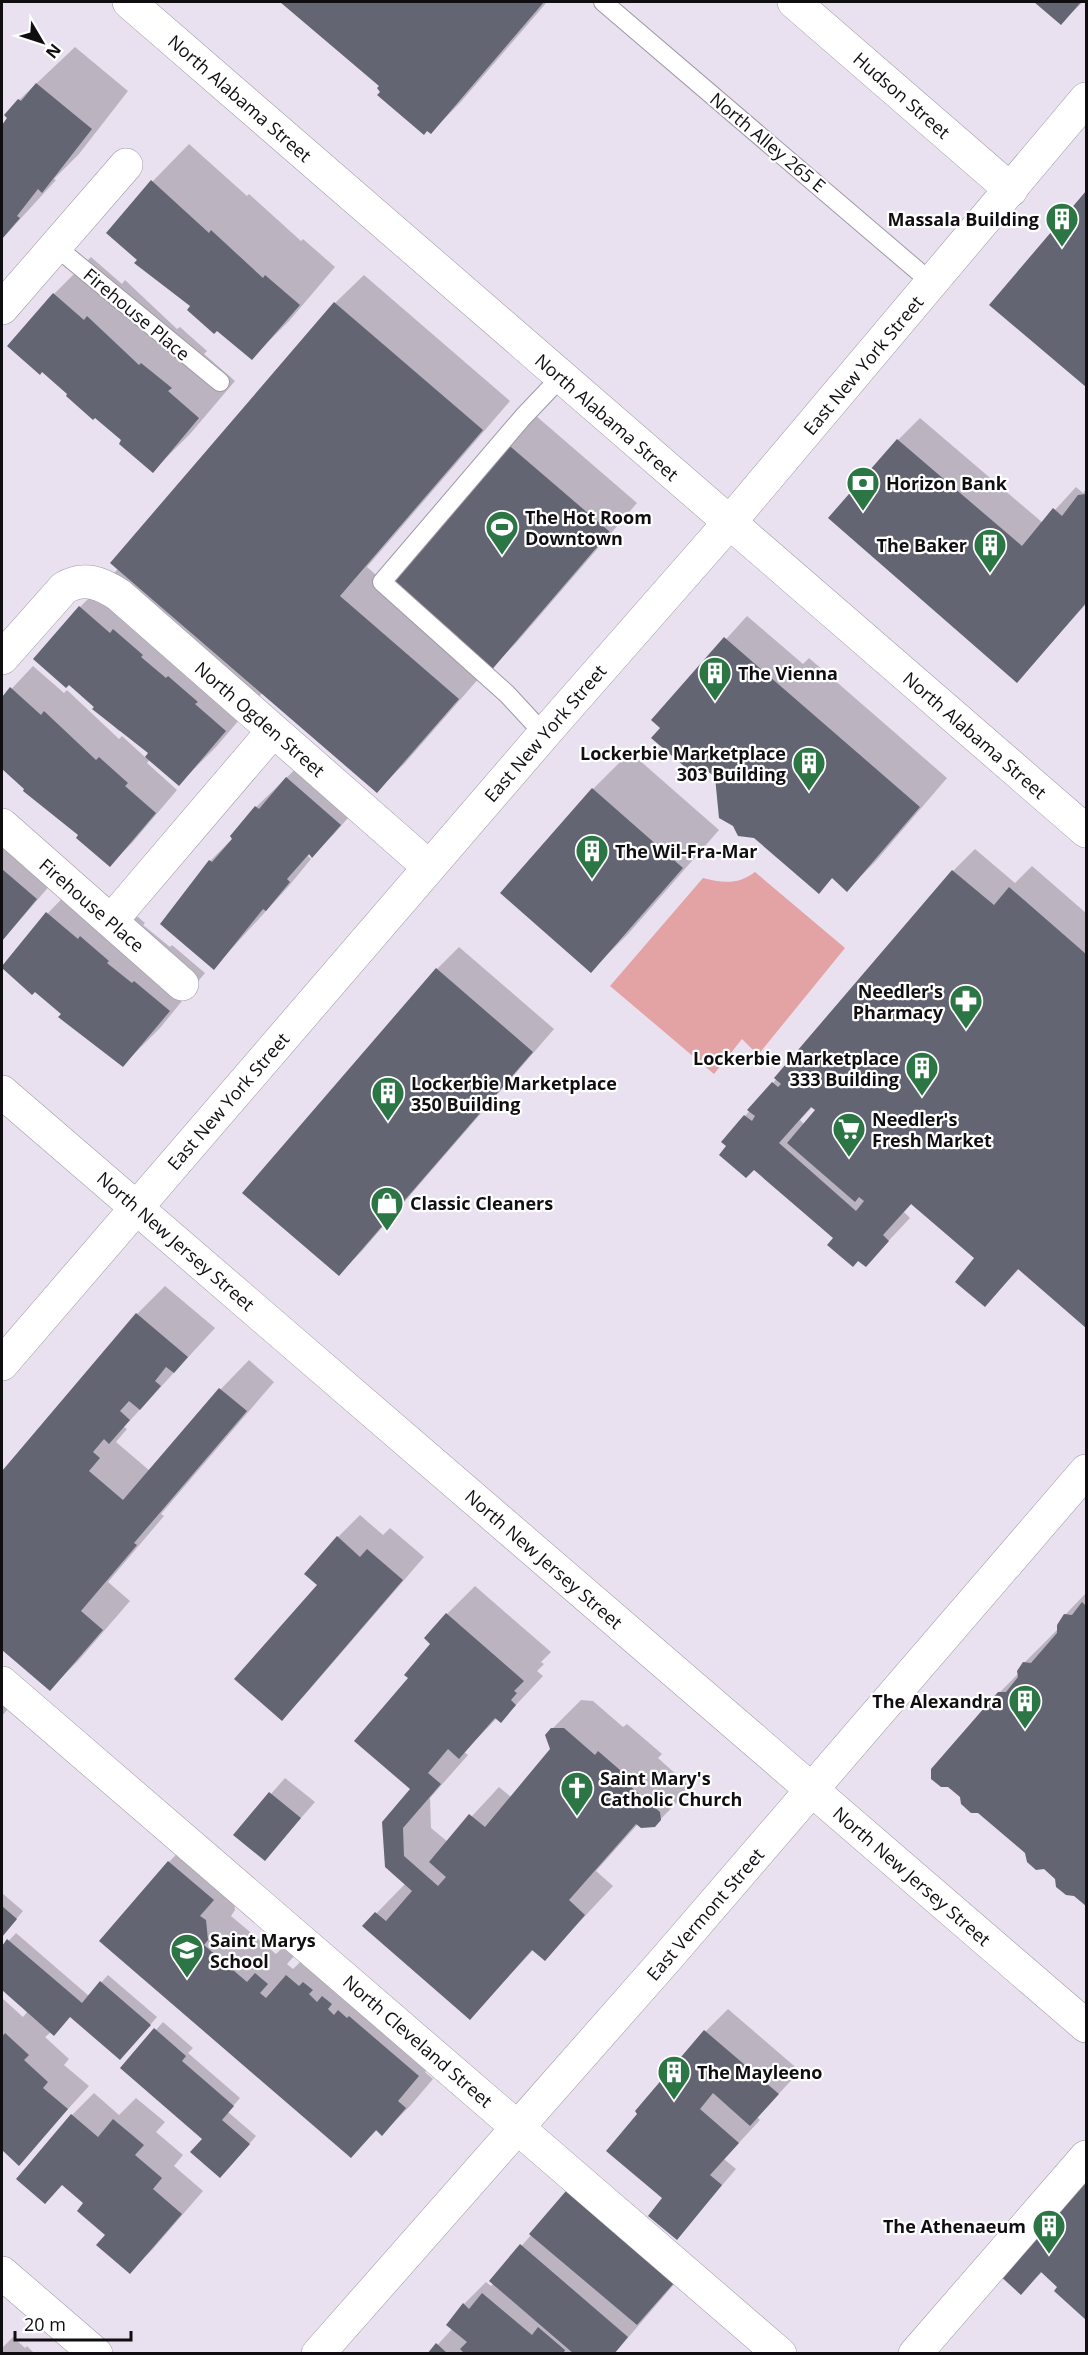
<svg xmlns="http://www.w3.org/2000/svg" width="1088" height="2355" font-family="'Open Sans',sans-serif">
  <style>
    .green { fill: #e3a2a3 }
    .shadow { fill: #0003; fill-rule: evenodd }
    .building { fill: #646573; fill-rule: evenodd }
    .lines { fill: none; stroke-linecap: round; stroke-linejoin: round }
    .service-casing { stroke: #a098a5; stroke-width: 20 }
    .minor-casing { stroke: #a098a5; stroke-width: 34 }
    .secondary-casing { stroke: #a098a5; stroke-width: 34 }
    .service { stroke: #fff; stroke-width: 18 }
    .minor { stroke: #fff; stroke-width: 33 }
    .secondary { stroke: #fff; stroke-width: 33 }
    .labels { text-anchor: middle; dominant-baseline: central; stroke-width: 4.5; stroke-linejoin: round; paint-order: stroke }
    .street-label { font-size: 18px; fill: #110e12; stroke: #fff }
    .poi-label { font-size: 18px; font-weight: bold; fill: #110e12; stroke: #fff; text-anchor: start }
  </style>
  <rect width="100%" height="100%" fill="#eae1f0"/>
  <!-- green -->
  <path class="green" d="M 755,872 L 845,948 L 758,1055 L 742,1039 L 714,1074 L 610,986 L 703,878 C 722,883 738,885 755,872 Z"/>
  <!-- shadow -->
  <path class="shadow" d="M 282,2 L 547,2 L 459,104 L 431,132 L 382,92 L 381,86 Z
    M 1036,2 L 1083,2 L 1061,23 Z
    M 75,47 L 128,91 L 79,154 L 54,179 L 56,180 L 2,239 L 2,126 L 19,100 Z
    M 189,144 L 247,196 L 249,194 L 301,241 L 303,239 L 335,267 L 289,321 L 252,358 L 108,233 L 153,181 Z
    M 1086,193 L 1086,385 L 991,305 Z
    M 91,257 L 122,284 L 125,280 L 177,329 L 180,327 L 207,351 L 204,354 L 235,381 L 190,434 L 153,471 L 123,440 L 54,294 Z
    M 364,275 L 510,401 L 367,567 L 455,643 L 460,637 L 497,455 L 535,415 L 637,503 L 517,642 L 489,671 L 487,669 L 405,763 L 377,791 L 263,692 L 216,747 L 179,784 L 150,759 L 147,763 L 177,790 L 132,843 L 110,865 L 80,835 L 2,767 L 2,699 L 33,666 L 64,693 L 67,690 L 119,739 L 122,736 L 146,758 L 150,753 L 122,729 L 119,731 L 69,684 L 80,607 L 119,568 L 335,303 Z
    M 920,418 L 1043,523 L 1076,487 L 1083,493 L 1086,489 L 1086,604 L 1017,681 L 898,440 Z
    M 747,616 L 803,664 L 809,658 L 947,778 L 875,862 L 847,890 L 833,877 L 818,892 L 716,776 L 653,720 Z
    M 630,752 L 719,830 L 628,934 L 591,971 L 502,893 L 593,789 Z
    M 309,756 L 362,802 L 334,834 L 312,856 L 310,854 L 308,856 L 311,859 L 288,887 L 214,968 L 210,861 L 233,838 L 256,807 Z
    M 2,833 L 58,876 L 2,941 Z
    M 975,849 L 1015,883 L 1032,866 L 1086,913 L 1086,1326 L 1020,1268 L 985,1305 L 977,1258 L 912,1203 L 904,1212 L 910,1218 L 866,1265 L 723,1142 L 953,871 ZM 813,1106 L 817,1110 L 805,1125 L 800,1120 Z
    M 84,876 L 116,903 L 118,900 L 145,923 L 143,925 L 170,947 L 172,945 L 205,973 L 160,1028 L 123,1065 L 63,1013 L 2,967 L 48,913 Z
    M 459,947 L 554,1029 L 361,1252 L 339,1274 L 437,969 Z
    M 165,1286 L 215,1328 L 124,1427 L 127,1429 L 116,1442 L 150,1471 L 221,1389 L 249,1360 L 274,1382 L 161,1514 L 164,1516 L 108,1582 L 130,1601 L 78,1661 L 50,1689 L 2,1648 L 2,1473 L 137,1314 Z
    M 360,1515 L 383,1535 L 390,1528 L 424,1557 L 304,1696 L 282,1718 L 319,1585 L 338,1537 Z
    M 475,1586 L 551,1652 L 541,1662 L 544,1664 L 537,1671 L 543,1676 L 501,1721 L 497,1718 L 464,1752 L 468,1755 L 430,1798 L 431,1828 L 448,1842 L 499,1787 L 511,1797 L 551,1750 L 552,1729 L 581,1700 L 593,1701 L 623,1727 L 627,1724 L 662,1754 L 658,1758 L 687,1784 L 689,1790 L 654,1826 L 638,1824 L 596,1871 L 613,1886 L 545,1959 L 534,1949 L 470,2018 L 364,1926 L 406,1883 L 387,1866 L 412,1789 L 410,1678 L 432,1644 L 447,1614 Z
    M 1086,1593 L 1086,1904 L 1027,1853 L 999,1693 L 1019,1673 L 1024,1663 L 1058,1629 L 1065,1615 Z
    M 2,1675 L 22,1692 L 2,1716 Z
    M 285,1778 L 315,1802 L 265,1859 L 235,1835 Z
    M 197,1833 L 233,1892 L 235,1910 L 231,1916 L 276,1954 L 284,1946 L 295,1955 L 287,1964 L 293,1969 L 315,1948 L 446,2047 L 425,2072 L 433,2079 L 410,2106 L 382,2134 L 377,2130 L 351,2156 L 101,1941 L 169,1862 Z
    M 2,1893 L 23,1911 L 2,1936 Z
    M 16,1933 L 89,1996 L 108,1975 L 157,2017 L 127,2051 L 71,2016 L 45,2037 L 69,2059 L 64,2065 L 89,2086 L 19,2163 L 2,2148 L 2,1998 L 23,2017 L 28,2011 L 2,1988 L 2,1948 Z
    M 728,2009 L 800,2071 L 757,2117 L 760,2120 L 724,2159 L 736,2169 L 677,2238 L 640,2113 L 637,2111 L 706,2031 Z
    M 163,2022 L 193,2048 L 188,2053 L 240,2098 L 228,2112 L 256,2136 L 228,2169 L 204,2138 L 122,2068 Z
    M 94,2093 L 119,2115 L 136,2098 L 165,2122 L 156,2132 L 183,2155 L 174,2166 L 203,2191 L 152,2250 L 130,2272 L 85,2203 L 72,2115 Z
    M 1086,2167 L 1086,2318 L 1056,2291 L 1059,2287 L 1042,2272 L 1021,2293 Z
    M 532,2234 L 695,2260 L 614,2354 L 429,2354 L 453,2328 L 464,2304 L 486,2282 L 491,2286 L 494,2283 L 491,2280 Z
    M 13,2337 L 25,2348 L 27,2346 L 35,2354 L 2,2354 L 2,2348 Z"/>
  <!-- building -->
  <path class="building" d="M 280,2 L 544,2 L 431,134 L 427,131 L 424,135 L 377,95 L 380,92 L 377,88 L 379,86 Z
    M 1034,2 L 1081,2 L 1061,25 Z
    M 36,83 L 92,129 L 42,193 L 38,189 L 17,216 L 20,218 L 2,239 L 2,125 L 7,118 L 4,115 L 18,99 L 21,101 Z
    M 151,180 L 209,233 L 211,230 L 263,278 L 265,275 L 300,305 L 252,360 L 217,331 L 214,334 L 187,310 L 190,306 L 134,263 L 137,260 L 106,233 Z
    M 1086,191 L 1086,387 L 989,305 Z
    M 53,293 L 84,320 L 87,316 L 139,365 L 141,363 L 172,388 L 168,391 L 199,418 L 153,473 L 119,444 L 121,440 L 95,418 L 93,420 L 66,396 L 67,394 L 42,372 L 40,375 L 7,346 Z
    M 334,302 L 483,430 L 340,596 L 459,699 L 377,793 L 110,563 Z
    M 897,439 L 1022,546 L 1053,508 L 1062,516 L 1078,495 L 1086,494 L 1086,603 L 1017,683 L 828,518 Z
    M 505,442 L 610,532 L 489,673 L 454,642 L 458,637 L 393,580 Z
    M 79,606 L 110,633 L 113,629 L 143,655 L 141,657 L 166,678 L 168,676 L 198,702 L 195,704 L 226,731 L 179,786 L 145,757 L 148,753 L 92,709 L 94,707 L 69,685 L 66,688 L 33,659 Z
    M 724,637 L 920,807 L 847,892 L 832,878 L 819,894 L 754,838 L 738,836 L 733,826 L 719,818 L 715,777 L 706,770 L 698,778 L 651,738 L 660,728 L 651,720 Z
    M 10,687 L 41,715 L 44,711 L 96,760 L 99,757 L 128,783 L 125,786 L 156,813 L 110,867 L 76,838 L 78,835 L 23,791 L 24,789 L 2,769 L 2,697 Z
    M 286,777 L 341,825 L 312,858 L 309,854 L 287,879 L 290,882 L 266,911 L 263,909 L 214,970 L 160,924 L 209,860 L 212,862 L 232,839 L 230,836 L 255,806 L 259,809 Z
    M 592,788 L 683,868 L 591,973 L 500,893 Z
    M 2,869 L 37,899 L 2,941 Z
    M 952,870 L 994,905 L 1009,887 L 1086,954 L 1086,1328 L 1018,1269 L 985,1307 L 955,1282 L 974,1258 L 911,1204 L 883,1235 L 889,1241 L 866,1267 L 858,1261 L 853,1267 L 827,1245 L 833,1238 L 754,1170 L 746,1178 L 719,1155 L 726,1146 L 721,1142 L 744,1115 L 752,1121 L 755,1116 L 747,1110 L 772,1082 L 778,1087 L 781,1084 L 774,1078 ZM 811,1107 L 815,1110 L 787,1143 L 855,1202 L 859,1197 L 864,1201 L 856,1211 L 779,1143 Z
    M 46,912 L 78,939 L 80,936 L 109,961 L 107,963 L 132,983 L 134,981 L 170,1011 L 123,1067 L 58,1017 L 61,1014 L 35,992 L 32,995 L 2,968 L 2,966 Z
    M 436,968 L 533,1052 L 339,1276 L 242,1193 Z
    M 136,1313 L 188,1357 L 174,1373 L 166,1367 L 155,1381 L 161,1386 L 140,1410 L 129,1401 L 120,1411 L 130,1420 L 109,1444 L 104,1439 L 93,1452 L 100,1458 L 89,1471 L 123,1500 L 219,1388 L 247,1411 L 134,1543 L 137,1545 L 81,1611 L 103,1630 L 50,1691 L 2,1650 L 2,1471 Z
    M 337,1536 L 360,1557 L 367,1549 L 403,1580 L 282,1721 L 234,1679 L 317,1585 L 304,1574 Z
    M 1082,1602 L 1086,1606 L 1086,1906 L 1074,1896 L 1066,1895 L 1056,1887 L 1055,1879 L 1044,1869 L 1036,1870 L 1027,1862 L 1025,1853 L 978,1813 L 971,1813 L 961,1804 L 960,1797 L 948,1787 L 941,1787 L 931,1779 L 931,1769 L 998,1692 L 1006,1692 L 1018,1677 L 1017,1671 L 1023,1662 L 1031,1663 L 1057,1633 L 1057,1625 L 1064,1614 L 1072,1615 Z
    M 446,1613 L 524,1681 L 514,1691 L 517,1693 L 511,1700 L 516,1705 L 501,1723 L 495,1718 L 459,1759 L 448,1749 L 428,1773 L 441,1784 L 403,1828 L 404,1856 L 438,1886 L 446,1877 L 429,1862 L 469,1814 L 485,1827 L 550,1749 L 545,1735 L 551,1728 L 564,1728 L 595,1755 L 598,1751 L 635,1783 L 631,1787 L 660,1812 L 661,1820 L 655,1827 L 641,1828 L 636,1824 L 569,1900 L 585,1915 L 545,1961 L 532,1950 L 470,2020 L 362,1926 L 375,1912 L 386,1921 L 412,1891 L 385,1867 L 382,1822 L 410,1789 L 354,1741 L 408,1678 L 404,1675 L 430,1644 L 424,1638 Z
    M 269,1792 L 301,1818 L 265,1861 L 233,1835 Z
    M 168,1861 L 214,1900 L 200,1916 L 206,1920 L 208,1940 L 204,1945 L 247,1982 L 255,1973 L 268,1984 L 260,1993 L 266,1998 L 286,1975 L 299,1986 L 303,1982 L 313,1990 L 309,1994 L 317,2002 L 322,1996 L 332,2004 L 328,2009 L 334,2015 L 338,2010 L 347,2018 L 349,2016 L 419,2076 L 398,2101 L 406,2108 L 382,2136 L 376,2130 L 351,2158 L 99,1941 Z
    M 2,1906 L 17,1919 L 2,1937 Z
    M 7,1939 L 82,2003 L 100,1981 L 151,2025 L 120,2060 L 70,2017 L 54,2036 L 2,1990 L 2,1946 Z
    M 154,2028 L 186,2056 L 182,2061 L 234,2106 L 222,2120 L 250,2144 L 220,2178 L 190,2152 L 202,2139 L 120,2068 Z
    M 704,2030 L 779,2094 L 750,2126 L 713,2093 L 700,2109 L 739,2143 L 710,2175 L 722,2185 L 677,2240 L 648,2216 L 662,2198 L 606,2151 L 637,2114 L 635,2111 Z
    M 5,2033 L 29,2055 L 24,2060 L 48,2082 L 43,2088 L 68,2109 L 19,2166 L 2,2150 L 2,2037 Z
    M 71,2114 L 98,2137 L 113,2119 L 144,2145 L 135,2155 L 162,2178 L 153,2189 L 182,2214 L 130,2274 L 96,2245 L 105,2235 L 77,2211 L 83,2203 L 62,2185 L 45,2204 L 16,2179 Z
    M 1086,2170 L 1086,2320 L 1054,2291 L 1057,2287 L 1041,2272 L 1021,2295 L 997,2273 Z
    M 566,2191 L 674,2283 L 637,2325 L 529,2234 Z
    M 520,2244 L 628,2337 L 614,2354 L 574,2354 L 489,2281 Z
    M 482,2293 L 532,2335 L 538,2327 L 565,2350 L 563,2354 L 465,2354 L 460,2349 L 467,2342 L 446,2325 L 463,2303 L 469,2309 Z
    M 436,2343 L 448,2354 L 427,2354 Z"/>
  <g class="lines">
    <!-- service casing -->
    <g class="service-casing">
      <path id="service" d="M 603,2 L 932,283
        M 55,246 L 220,382
        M 544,734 L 507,694 L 382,582 L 523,417 L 561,377"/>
    </g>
    <!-- minor casing -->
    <g class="minor-casing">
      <path id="minor" d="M 794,2 L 1011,190
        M 2,308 L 126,165
        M 2,658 L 64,588 C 84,576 101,583 119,595 L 429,867
        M 2,825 L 182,984
        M 111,921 L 273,731
        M 2,1683 L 780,2354
        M 318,2354 L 666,1959 L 1086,1471
        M 915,2354 L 1086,2157"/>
    </g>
    <!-- secondary casing -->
    <g class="secondary-casing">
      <path id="secondary" d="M 129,2 L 1086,831
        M 2,1092 L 1086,2026
        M 2,1364 L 544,734 L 729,523 L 1086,99
        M 2,2273 L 96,2354"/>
    </g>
    <!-- service -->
    <use href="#service" class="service"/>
    <!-- minor -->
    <use href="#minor" class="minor"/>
    <!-- secondary -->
    <use href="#secondary" class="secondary"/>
  </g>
  <!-- icons -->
  <defs>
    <g id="building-pin" transform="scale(1.725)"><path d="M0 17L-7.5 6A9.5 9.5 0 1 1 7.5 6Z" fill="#2b7644" stroke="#fff"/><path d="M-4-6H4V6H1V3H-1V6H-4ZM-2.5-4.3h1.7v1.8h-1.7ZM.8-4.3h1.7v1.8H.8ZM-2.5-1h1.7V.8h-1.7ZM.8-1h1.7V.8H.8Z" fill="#fff"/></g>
    <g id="bank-pin" transform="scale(1.725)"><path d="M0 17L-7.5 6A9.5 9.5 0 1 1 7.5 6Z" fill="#2b7644" stroke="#fff"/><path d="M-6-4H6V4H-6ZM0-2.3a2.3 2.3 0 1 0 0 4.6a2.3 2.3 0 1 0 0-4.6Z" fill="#fff"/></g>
    <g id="stadium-pin" transform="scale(1.725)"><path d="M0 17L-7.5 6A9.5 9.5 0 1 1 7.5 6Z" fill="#2b7644" stroke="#fff"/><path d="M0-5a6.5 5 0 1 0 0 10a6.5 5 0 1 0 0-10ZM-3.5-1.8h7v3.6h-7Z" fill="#fff"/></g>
    <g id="pharmacy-pin" transform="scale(1.725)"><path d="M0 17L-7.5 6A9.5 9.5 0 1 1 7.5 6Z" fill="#2b7644" stroke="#fff"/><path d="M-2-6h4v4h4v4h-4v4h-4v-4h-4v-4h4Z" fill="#fff"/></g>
    <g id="supermarket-pin" transform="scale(1.725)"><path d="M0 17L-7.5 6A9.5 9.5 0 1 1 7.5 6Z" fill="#2b7644" stroke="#fff"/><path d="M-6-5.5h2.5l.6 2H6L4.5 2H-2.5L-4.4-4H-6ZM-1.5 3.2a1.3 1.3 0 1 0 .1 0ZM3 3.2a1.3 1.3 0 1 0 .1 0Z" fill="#fff"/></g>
    <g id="shop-pin" transform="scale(1.725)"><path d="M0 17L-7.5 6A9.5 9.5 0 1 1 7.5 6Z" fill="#2b7644" stroke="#fff"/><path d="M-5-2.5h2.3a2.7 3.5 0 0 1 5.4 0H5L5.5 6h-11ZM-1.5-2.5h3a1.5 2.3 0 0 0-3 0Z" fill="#fff"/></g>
    <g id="church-pin" transform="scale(1.725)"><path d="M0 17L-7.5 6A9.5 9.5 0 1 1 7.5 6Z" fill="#2b7644" stroke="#fff"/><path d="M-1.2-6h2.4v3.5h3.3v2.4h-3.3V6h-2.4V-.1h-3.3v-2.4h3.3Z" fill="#fff"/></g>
    <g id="school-pin" transform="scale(1.725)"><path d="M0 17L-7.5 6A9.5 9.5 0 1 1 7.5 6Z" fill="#2b7644" stroke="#fff"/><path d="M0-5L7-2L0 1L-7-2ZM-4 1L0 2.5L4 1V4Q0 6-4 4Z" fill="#fff"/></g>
  </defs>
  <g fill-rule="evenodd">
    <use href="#building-pin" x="1062" y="219"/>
    <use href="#bank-pin" x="863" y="483"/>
    <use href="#stadium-pin" x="502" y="527"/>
    <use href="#building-pin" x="990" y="545"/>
    <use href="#building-pin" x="715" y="673"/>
    <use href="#building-pin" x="809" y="763"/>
    <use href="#building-pin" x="592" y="851"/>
    <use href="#pharmacy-pin" x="966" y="1001"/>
    <use href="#building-pin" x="922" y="1068"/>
    <use href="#building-pin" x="388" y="1093"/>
    <use href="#supermarket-pin" x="849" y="1129"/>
    <use href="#shop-pin" x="387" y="1203"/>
    <use href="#building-pin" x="1025" y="1701"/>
    <use href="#church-pin" x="577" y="1788"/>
    <use href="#school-pin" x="187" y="1950"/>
    <use href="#building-pin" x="674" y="2072"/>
    <use href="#building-pin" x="1049" y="2226"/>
  </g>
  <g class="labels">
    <!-- street labels -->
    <g class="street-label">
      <text transform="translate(902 95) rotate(41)">Hudson Street</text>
      <text transform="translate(240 98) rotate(41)">North Alabama Street</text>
      <text transform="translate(768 142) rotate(40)">North Alley 265 E</text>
      <text transform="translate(137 314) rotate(40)">Firehouse Place</text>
      <text transform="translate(863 365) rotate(-50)">East New York Street</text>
      <text transform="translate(607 417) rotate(41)">North Alabama Street</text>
      <text transform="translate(260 719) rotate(41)">North Ogden Street</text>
      <text transform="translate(545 733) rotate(-49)">East New York Street</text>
      <text transform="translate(975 735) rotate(41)">North Alabama Street</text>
      <text transform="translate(92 905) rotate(41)">Firehouse Place</text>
      <text transform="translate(228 1101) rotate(-49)">East New York Street</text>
      <text transform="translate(176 1241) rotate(41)">North New Jersey Street</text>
      <text transform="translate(544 1559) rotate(41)">North New Jersey Street</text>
      <text transform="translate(912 1876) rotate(41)">North New Jersey Street</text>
      <text transform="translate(705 1914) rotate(-49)">East Vermont Street</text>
      <text transform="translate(418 2041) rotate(41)">North Cleveland Street</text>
    </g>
    <!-- poi labels -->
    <g class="poi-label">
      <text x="1039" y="219" text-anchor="end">Massala Building</text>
      <text x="886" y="483">Horizon Bank</text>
      <text x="525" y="517">The Hot Room<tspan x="525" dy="21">Downtown</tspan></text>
      <text x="967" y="545" text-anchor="end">The Baker</text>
      <text x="738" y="673">The Vienna</text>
      <text x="786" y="753" text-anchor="end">Lockerbie Marketplace<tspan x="786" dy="21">303 Building</tspan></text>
      <text x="615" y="851">The Wil-Fra-Mar</text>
      <text x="943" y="991" text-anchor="end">Needler's<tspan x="943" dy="21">Pharmacy</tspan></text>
      <text x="899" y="1058" text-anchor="end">Lockerbie Marketplace<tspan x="899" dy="21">333 Building</tspan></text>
      <text x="411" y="1083">Lockerbie Marketplace<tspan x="411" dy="21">350 Building</tspan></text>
      <text x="872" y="1119">Needler's<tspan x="872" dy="21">Fresh Market</tspan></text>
      <text x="410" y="1203">Classic Cleaners</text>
      <text x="1002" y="1701" text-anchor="end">The Alexandra</text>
      <text x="600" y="1778">Saint Mary's<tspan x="600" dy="21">Catholic Church</tspan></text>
      <text x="210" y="1940">Saint Marys<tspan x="210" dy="21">School</tspan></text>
      <text x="697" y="2072">The Mayleeno</text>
      <text x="1026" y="2226" text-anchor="end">The Athenaeum</text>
    </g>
  </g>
  <!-- border -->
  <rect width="1088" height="2355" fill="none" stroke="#110e12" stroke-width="6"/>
  <!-- north arrow -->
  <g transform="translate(42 42) rotate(129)" stroke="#ffffff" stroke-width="4.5" paint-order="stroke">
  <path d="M0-4.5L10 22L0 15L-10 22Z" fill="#110e12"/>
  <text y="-9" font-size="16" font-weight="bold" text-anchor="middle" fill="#110e12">N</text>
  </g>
  <!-- scale -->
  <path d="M15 2331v9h116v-9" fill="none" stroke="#110e12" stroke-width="3"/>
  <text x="24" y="2331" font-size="18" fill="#110e12" stroke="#ffffff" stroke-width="4.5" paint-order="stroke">20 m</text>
</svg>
